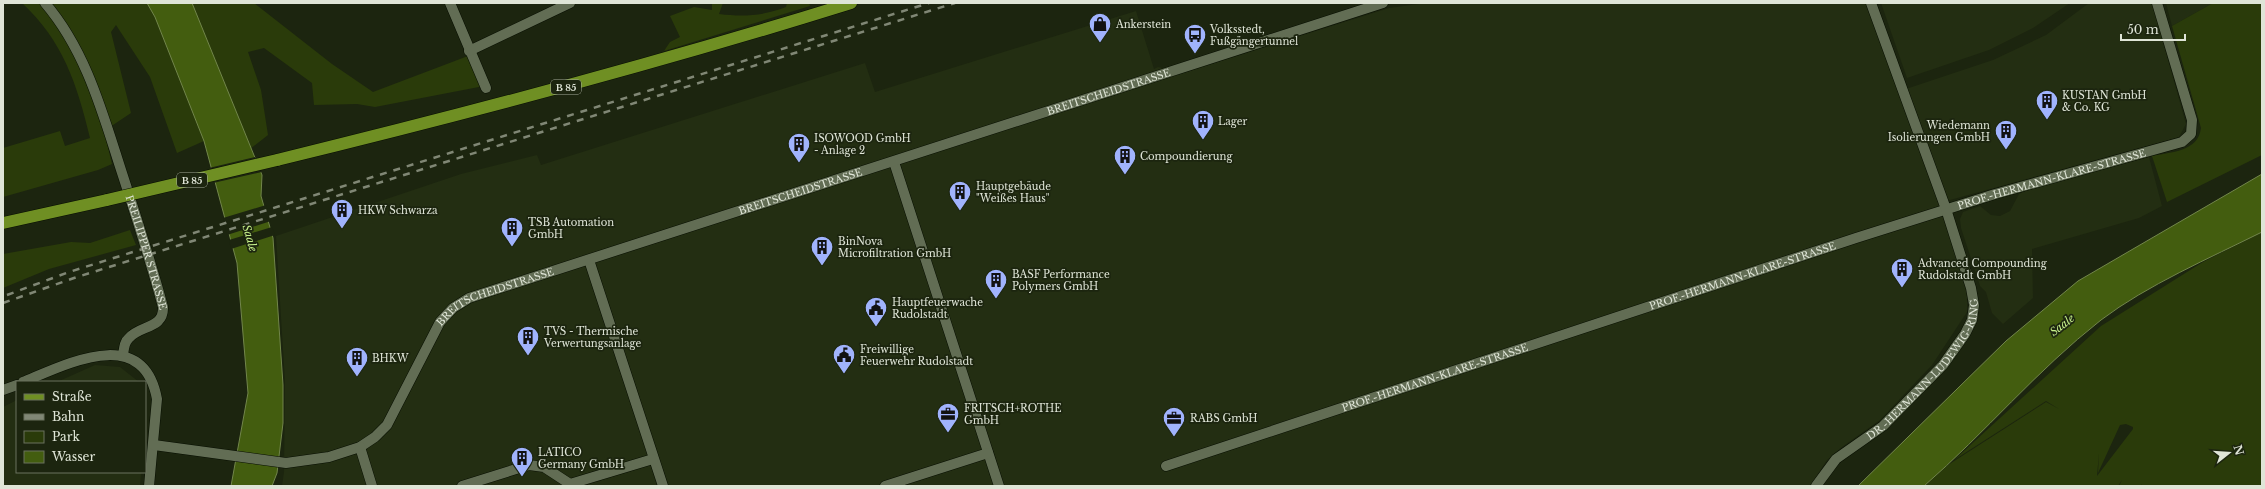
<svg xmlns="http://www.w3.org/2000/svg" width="2265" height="489" font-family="'Libre Baskerville',serif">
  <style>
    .built { fill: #232e12 }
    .green { fill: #2a3b0a; fill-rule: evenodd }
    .water { fill: #435d0f; stroke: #72864b }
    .pier { fill: #1c250f }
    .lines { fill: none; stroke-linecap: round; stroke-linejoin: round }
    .minor-casing { stroke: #070e00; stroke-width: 11 }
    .primary-casing { stroke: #070e00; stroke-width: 13 }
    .minor { stroke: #626d54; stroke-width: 10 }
    .primary { stroke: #6f8f23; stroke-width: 12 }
    .rail { stroke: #808775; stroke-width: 2.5; stroke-dasharray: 7 7; stroke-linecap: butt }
    .primary-bridge-casing { stroke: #070e00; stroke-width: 13; stroke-linecap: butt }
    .primary-bridge { stroke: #6f8f23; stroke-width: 12 }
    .labels { text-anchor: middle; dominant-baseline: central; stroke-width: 3.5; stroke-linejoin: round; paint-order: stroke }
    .shield { fill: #1c250f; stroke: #a4ab9b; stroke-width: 1 }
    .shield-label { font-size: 9px; font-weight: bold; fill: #dfe5d7 }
    .poi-label { font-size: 10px; fill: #dfe5d7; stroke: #1c250f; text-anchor: start }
    .street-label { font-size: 10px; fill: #dfe5d7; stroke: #1c250f }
    .water-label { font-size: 11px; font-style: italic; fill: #c7f08b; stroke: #1c250f }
  </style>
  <rect width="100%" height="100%" fill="#1c250f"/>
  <!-- built -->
  <path class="built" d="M 1426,3 L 1868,3 L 1900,91 L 1993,60 L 2046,35 L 2089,3 L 2152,3 L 2186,124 L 2179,137 L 1939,203 L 1967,286 L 1967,312 L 1932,365 L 1880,420 L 1842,447 L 1827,460 L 1810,486 L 282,486 L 284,472 L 285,382 L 276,236 L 461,174 L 537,155 L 541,165 L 865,63 L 875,92 L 1136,11 L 1154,69 L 1158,67 L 1183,73 L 1389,8 Z
    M 1881,3 L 2070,3 L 2033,28 L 1989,50 L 1907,78 Z
    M 2166,3 L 2213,3 L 2172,26 Z
    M 2149,157 L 2162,206 L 2139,218 L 2032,249 L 2033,298 L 2003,324 L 1992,313 L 1986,292 L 1980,286 L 1961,228 L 1960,219 L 1963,212 L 1980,206 L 1991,215 L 2000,216 L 2010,211 L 2019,194 L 2031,188 Z
    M 95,365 L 120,367 L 139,382 L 57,382 Z
    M 17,400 L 17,472 L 141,472 L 140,486 L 3,486 L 3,407 Z"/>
  <!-- green -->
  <path class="green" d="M 22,3 L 147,3 L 155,17 L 204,141 L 177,153 L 150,77 L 116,25 L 111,32 L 131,113 L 104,131 L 112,164 L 98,170 L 3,197 L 3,148 L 60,131 L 65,146 L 90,138 C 77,84 63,41 22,3 Z
    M 192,3 L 254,3 L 332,64 L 373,92 L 468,56 L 484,86 L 375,107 L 357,104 L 314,105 L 312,83 L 264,48 L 248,52 L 261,90 L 268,135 L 250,149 Z
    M 712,3 L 723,3 L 719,14 C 743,17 763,16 786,7 L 787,3 L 809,3 L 810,6 L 664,51 L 670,42 L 680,37 L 670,16 L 694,7 L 712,10 Z
    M 2213,3 L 2262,3 L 2262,155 L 2167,202 L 2152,156 C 2171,152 2198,152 2201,128 L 2172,26 Z
    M 130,230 L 136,245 L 49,269 L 3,288 L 3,254 L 71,242 L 90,243 Z
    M 2262,232 L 2262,486 L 2141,486 L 2142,484 L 2140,486 L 2119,486 L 2122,480 L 2118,486 L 1924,486 L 1948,465 L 2046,402 L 2059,409 L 2046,401 L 1954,460 L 2101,326 L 2203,262 ZM 2126,424 L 2133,427 L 2133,429 L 2097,476 L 2099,453 L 2098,473 L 2120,425 Z"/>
  <!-- water -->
  <path class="water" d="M 147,3 L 192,3 L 262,175 L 261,196 L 273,238 L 283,385 L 283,423 L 277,473 L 272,486 L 231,486 L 248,393 L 237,263 L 204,141 L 155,17 Z
    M 2262,174 L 2262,232 C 2210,258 2147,285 2101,320 C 2037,370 1985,433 1924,486 L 1858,486 L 2006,341 L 2078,281 Z"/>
  <!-- pier -->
  <path class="pier" d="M 255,157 L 262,172 L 213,183 L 209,168 Z
    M 266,205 L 271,221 L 227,235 L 223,218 Z
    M 272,227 L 275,235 L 231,249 L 229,240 Z"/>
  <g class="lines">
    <!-- minor casing -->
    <g class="minor-casing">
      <g id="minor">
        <path id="s1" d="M 45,3 C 87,52 103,115 123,176 C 137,219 151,262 163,307 C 164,329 140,325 129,338 C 124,342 124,349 123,355"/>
        <path d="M 450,3 L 486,88"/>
        <path d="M 469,51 L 570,3"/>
        <path d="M 894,162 L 999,486"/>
        <path d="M 589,260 L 663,486"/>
        <path d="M 23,382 C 67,364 143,324 157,399 L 149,486"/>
        <path d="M 3,390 L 17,385"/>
        <path id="s2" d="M 154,445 L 286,463 L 329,457 L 360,447 L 375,437 L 387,425 L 440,322 L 453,308 L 469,298 L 1383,3"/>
        <path d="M 360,447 L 372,486"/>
        <path id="s3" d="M 1166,466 L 1856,238 L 1995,194 L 2182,142 L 2191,134 L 2192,120 L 2157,3"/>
        <path d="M 462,486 L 529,465 L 544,467 L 570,484 L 653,459"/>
        <path d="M 885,486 L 988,453"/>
        <path id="s4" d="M 1816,486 L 1836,459 L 1883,426 L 1943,365 L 1965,334 L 1972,320 L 1974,305 L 1971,288 L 1946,209 L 1871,3"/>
      </g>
    </g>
    <!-- primary casing -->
    <g class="primary-casing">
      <path id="primary" d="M 277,160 C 470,113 662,62 851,3
        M 3,223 L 107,200"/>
    </g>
    <!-- minor -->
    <use href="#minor" class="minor"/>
    <!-- primary -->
    <use href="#primary" class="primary"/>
    <!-- rail -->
    <path class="rail" d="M 7,295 L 69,272 L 929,3
      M 3,303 L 74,278 L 955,3"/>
    <!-- primary-bridge casing -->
    <g class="primary-bridge-casing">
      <path id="primary-bridge" d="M 107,200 L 277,160"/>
    </g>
    <!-- primary-bridge -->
    <use href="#primary-bridge" class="primary-bridge"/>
  </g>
  <!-- icons -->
  <defs>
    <g id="shop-pin" transform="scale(1.15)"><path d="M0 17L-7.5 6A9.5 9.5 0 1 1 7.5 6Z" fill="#a0b3fd" stroke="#1c250f"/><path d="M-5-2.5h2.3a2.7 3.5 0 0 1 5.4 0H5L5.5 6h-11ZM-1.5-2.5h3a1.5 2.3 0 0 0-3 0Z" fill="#111"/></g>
    <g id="bus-pin" transform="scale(1.15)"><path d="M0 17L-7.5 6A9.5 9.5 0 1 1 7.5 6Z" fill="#a0b3fd" stroke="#1c250f"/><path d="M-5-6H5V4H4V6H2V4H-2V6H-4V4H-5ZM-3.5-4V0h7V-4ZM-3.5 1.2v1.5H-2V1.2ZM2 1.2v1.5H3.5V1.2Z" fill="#111"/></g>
    <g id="building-pin" transform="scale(1.15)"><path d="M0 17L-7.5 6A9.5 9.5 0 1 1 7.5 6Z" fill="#a0b3fd" stroke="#1c250f"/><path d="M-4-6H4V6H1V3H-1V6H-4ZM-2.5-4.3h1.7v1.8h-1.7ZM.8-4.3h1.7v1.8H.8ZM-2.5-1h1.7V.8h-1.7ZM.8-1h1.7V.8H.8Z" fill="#111"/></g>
    <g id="civic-pin" transform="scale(1.15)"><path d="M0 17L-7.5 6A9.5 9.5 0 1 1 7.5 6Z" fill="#a0b3fd" stroke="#1c250f"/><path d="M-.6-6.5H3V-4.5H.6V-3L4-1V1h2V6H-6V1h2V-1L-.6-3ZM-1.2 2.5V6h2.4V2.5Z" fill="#111"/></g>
    <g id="office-pin" transform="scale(1.15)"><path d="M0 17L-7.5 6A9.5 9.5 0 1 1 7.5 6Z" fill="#a0b3fd" stroke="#1c250f"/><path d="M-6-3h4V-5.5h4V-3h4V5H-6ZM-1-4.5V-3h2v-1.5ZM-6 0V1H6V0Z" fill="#111"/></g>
  </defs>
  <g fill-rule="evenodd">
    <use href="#shop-pin" x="1100" y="24"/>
    <use href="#bus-pin" x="1195" y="35"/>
    <use href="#building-pin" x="2047" y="101"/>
    <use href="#building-pin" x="1203" y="121"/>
    <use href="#building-pin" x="2006" y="131"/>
    <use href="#building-pin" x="799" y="144"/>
    <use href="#building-pin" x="1125" y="156"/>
    <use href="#building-pin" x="960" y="192"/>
    <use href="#building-pin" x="342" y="210"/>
    <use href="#building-pin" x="512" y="228"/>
    <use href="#building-pin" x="822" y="247"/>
    <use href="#building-pin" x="1902" y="269"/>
    <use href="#building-pin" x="996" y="280"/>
    <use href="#civic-pin" x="876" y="308"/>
    <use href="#building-pin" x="528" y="337"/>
    <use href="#civic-pin" x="844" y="355"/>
    <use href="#building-pin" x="357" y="358"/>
    <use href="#office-pin" x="948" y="414"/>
    <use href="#office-pin" x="1174" y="418"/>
    <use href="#building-pin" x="522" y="458"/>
  </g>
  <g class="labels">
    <!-- shield labels -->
    <g class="shield">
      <rect x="551" y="80" width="30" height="14" rx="3"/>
      <rect x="177" y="173" width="30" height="14" rx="3"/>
    </g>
    <g class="shield-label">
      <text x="566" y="87">B 85</text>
      <text x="192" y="180">B 85</text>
    </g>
    <!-- poi labels -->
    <g class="poi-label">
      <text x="1116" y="24">Ankerstein</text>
      <text x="1210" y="29">Volksstedt,<tspan x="1210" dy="12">Fußgängertunnel</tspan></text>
      <text x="2062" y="95">KUSTAN GmbH<tspan x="2062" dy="12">&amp; Co. KG</tspan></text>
      <text x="1218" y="121">Lager</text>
      <text x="1990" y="125" text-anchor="end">Wiedemann<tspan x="1990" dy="12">Isolierungen GmbH</tspan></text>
      <text x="814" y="138">ISOWOOD GmbH<tspan x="814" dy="12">- Anlage 2</tspan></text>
      <text x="1140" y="156">Compoundierung</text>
      <text x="976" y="186">Hauptgebäude<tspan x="976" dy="12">"Weißes Haus"</tspan></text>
      <text x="358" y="210">HKW Schwarza</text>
      <text x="528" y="222">TSB Automation<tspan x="528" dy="12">GmbH</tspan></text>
      <text x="838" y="241">BinNova<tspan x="838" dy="12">Microfiltration GmbH</tspan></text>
      <text x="1918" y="263">Advanced Compounding<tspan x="1918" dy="12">Rudolstadt GmbH</tspan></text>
      <text x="1012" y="274">BASF Performance<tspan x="1012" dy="12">Polymers GmbH</tspan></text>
      <text x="892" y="302">Hauptfeuerwache<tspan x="892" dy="12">Rudolstadt</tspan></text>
      <text x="544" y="331">TVS - Thermische<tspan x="544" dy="12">Verwertungsanlage</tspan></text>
      <text x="860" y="349">Freiwillige<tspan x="860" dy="12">Feuerwehr Rudolstadt</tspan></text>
      <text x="372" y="358">BHKW</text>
      <text x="964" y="408">FRITSCH+ROTHE<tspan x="964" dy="12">GmbH</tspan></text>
      <text x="1190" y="418">RABS GmbH</text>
      <text x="538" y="452">LATICO<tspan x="538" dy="12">Germany GmbH</tspan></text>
    </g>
    <!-- street labels -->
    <g class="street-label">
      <text stroke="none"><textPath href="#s2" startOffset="1070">BREITSCHEIDSTRASSE</textPath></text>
      <text stroke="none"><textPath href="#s3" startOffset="931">PROF.-HERMANN-KLARE-STRASSE</textPath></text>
      <text stroke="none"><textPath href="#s2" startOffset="746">BREITSCHEIDSTRASSE</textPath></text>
      <text stroke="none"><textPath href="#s1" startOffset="271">PREILIPPER STRASSE</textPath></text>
      <text stroke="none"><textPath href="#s3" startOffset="607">PROF.-HERMANN-KLARE-STRASSE</textPath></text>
      <text stroke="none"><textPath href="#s2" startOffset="422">BREITSCHEIDSTRASSE</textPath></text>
      <text stroke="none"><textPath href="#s4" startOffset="162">DR.-HERMANN-LUDEWIG-RING</textPath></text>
      <text stroke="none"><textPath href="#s3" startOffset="283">PROF.-HERMANN-KLARE-STRASSE</textPath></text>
    </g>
    <!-- water labels -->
    <g class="water-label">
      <text transform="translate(250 238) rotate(74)">Saale</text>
      <text transform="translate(2062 325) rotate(-38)">Saale</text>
    </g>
  </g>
  <!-- border -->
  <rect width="2265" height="489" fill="none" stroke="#dfe5d7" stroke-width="8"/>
  <!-- legend -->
  <rect x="16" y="381" width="130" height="92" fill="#1c250f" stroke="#6a725f"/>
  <rect x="24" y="394" width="20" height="6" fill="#6f8f23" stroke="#6a725f"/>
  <text x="52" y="401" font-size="12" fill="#dfe5d7">Straße</text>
  <rect x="24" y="414" width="20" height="6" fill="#808775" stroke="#6a725f"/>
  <text x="52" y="421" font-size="12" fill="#dfe5d7">Bahn</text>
  <rect x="24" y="431" width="20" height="12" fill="#2a3b0a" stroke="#6a725f"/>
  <text x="52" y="441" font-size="12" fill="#dfe5d7">Park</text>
  <rect x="24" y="451" width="20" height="12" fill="#435d0f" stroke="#6a725f"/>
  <text x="52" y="461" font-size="12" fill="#dfe5d7">Wasser</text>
  <!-- north arrow -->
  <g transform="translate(2229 453) rotate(73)" stroke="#1c250f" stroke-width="3" paint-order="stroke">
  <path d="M0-3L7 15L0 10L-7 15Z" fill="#dfe5d7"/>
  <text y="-6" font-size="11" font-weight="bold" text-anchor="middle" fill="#dfe5d7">N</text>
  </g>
  <!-- scale -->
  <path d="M2121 34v6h64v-6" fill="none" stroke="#dfe5d7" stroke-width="2"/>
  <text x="2127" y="34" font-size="12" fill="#dfe5d7" stroke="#1c250f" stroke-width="3" paint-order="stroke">50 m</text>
</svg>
